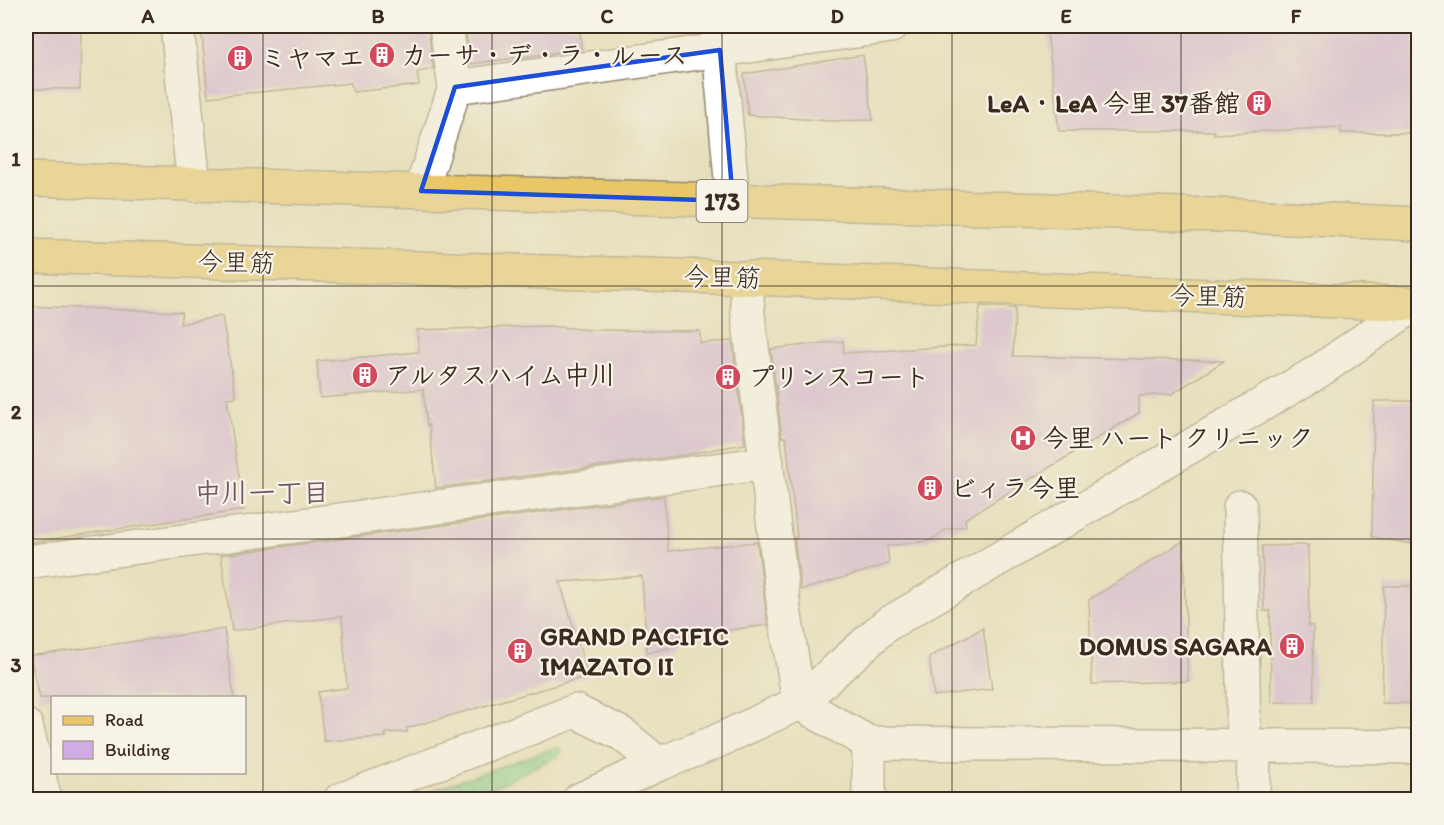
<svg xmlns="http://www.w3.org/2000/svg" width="1444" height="825" font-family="Itim,'Klee One',sans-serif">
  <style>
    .park { fill: url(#park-dots); stroke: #5c7c56; stroke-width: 1.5 }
    .building { fill: #d1abe3 }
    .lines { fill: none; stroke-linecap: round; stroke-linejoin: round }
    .minor-casing { stroke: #91856e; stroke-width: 36 }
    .major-casing { stroke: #91856e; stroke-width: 36 }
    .minor { stroke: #fff; stroke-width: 33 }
    .major { stroke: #e9c769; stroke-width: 33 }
    .marked { fill: none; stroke: #1d4ed8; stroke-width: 4.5; stroke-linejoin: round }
    .grid { fill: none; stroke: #3b2a1e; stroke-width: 1.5; stroke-opacity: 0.55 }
    .labels { text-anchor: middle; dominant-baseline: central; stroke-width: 4.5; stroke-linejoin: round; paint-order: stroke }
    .shield { fill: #f7f3e8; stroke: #73665b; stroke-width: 1.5 }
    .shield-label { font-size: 24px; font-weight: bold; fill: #3b2a1e }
    .poi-label { font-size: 26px; font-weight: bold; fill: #3b2a1e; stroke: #f7f3e8; text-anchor: start }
    .street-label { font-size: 26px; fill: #3b2a1e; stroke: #f7f3e8 }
    .neighbourhood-label { font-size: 27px; font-weight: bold; fill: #705763; stroke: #f7f3e8 }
    .neatline { fill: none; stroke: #3b2a1e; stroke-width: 2 }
    .grid-label { font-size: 20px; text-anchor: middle; font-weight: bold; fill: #3b2a1e }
  </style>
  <defs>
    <pattern id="park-dots" width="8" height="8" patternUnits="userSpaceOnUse" patternTransform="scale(1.5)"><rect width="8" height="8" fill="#7dcd8e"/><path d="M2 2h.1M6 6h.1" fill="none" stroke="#6db07a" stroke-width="1.8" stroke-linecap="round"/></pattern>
  </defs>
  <rect width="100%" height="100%" fill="#f7f3e8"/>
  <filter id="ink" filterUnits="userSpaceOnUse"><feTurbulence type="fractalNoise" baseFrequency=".0167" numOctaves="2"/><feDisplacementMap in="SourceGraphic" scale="12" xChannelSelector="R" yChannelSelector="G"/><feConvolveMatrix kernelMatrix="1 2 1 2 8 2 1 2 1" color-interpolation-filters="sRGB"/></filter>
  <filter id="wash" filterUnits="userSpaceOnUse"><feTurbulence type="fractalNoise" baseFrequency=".008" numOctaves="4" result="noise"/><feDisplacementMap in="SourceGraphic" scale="24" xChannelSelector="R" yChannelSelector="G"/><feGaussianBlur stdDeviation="1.35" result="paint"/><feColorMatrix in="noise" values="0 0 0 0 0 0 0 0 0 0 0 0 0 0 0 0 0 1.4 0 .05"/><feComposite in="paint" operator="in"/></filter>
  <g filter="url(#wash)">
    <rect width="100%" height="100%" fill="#e7e0bd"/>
    <!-- park -->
    <path class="park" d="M 554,748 L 560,748 L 562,751 L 558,756 L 470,799 L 406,799 Z"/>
    <g id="blocks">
      <!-- building -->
      <path class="building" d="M 26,26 L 81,26 L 80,89 L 26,89 Z
        M 201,26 L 428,26 L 433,69 L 417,72 L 419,85 L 353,92 L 351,83 L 208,97 Z
        M 465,26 L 580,26 L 581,49 L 471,64 Z
        M 1097,26 L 1414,26 L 1414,133 L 1341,133 L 1341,127 L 1214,134 L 1214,131 L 1059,131 L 1047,32 Z
        M 863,55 L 873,120 L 830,121 L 748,115 L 744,74 Z
        M 26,306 L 182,312 L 180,324 L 222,316 L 236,397 L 227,398 L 244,510 L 26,543 Z
        M 980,306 L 1015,308 L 1013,356 L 1224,361 L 1172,394 L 1139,396 L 1139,413 L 965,519 L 966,526 L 945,530 L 938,536 L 928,541 L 887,546 L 889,564 L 801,590 L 794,538 L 797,538 L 786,437 L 782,437 L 771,349 L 843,341 L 844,353 L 976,345 Z
        M 547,326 L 591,330 L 700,331 L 700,343 L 732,341 L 745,444 L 683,455 L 436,488 L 429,425 L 427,426 L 423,389 L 320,398 L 317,361 L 419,352 L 417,330 Z
        M 1374,401 L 1419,401 L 1419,545 L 1372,537 Z
        M 664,496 L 668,551 L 757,542 L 768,625 L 682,636 L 677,646 L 647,653 L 642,576 L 560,582 L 588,676 L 407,728 L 407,732 L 385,733 L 386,737 L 324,741 L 318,692 L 347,688 L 342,616 L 232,631 L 221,555 Z
        M 1183,541 L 1188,681 L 1092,684 L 1089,600 Z
        M 1308,545 L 1309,626 L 1313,626 L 1314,702 L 1271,702 L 1270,611 L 1264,611 L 1262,546 Z
        M 1384,586 L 1419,586 L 1419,703 L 1382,703 Z
        M 983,628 L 992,689 L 934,696 L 929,657 Z
        M 224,629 L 234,698 L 40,698 L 30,656 Z"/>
    </g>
  </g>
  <g filter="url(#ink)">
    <use href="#blocks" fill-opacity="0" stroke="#91856e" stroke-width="1.5"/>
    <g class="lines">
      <!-- minor casing -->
      <g class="minor-casing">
        <path id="minor" d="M 177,26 L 194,185
          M 717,26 L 733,201
          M 455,87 L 891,26
          M 421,191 L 455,87 L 446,26
          M 746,278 L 748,314 L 784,609 L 799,703 L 869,743 L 1418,747
          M 1240,507 L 1244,745
          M 26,562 L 767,463
          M 26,726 L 45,800
          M 869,743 L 869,800
          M 340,800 L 575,711 L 622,734 L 659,764
          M 579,800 L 659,764 L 713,743 L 799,703 L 886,625 L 1319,371 L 1418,302
          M 1253,800 L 1254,746"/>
      </g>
      <!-- major casing -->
      <g class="major-casing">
        <path id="major" d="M 26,179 L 1248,216 L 1418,224
          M 26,256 L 746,278 L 1418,304"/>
      </g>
      <!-- minor -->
      <use href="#minor" class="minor"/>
      <!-- major -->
      <use href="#major" class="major"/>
    </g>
  </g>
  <!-- marked area -->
  <path d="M0 0H1444V825H0ZM 720,50 L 733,201 L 421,191 L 455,87 Z" fill="#e7e0bd" fill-opacity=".55" fill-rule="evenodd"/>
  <path class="marked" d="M 720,50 L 733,201 L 421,191 L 455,87 Z"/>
  <!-- grid -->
  <path class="grid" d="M 263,26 L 263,800M 492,26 L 492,800M 722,26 L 722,800M 952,26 L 952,800M 1181,26 L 1181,800M 26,286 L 1418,286M 26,539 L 1418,539"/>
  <!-- icons -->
  <defs>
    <g id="building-disc" transform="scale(1.35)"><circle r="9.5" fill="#d1495b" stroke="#f7f3e8"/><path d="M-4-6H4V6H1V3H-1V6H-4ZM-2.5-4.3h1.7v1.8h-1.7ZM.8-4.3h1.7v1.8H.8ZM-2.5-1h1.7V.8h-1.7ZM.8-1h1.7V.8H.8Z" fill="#fff"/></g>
    <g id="hospital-disc" transform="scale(1.35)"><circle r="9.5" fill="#d1495b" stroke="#f7f3e8"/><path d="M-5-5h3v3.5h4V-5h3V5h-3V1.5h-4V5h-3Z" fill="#fff"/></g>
  </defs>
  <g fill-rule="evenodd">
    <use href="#building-disc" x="382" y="55"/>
    <use href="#building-disc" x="240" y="58"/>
    <use href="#building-disc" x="1259" y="103"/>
    <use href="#building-disc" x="365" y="375"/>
    <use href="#building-disc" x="728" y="377"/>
    <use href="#hospital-disc" x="1023" y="438"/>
    <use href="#building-disc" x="930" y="488"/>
    <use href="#building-disc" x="1292" y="646"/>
    <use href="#building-disc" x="520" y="651"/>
  </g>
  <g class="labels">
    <!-- shield labels -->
    <rect class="shield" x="696.5" y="180" width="51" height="42" rx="4.5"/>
    <g class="shield-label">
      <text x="722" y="201">173</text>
    </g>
    <!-- poi labels -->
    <g class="poi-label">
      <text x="401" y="55">カーサ・デ・ラ・ルース</text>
      <text x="260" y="58">ミヤマエ</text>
      <text x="1240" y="103" text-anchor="end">LeA・LeA 今里 37番館</text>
      <text x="385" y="375">アルタスハイム中川</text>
      <text x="748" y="377">プリンスコート</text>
      <text x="1042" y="438">今里 ハート クリニック</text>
      <text x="950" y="488">ビィラ今里</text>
      <text x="540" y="636">GRAND PACIFIC<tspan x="540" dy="30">IMAZATO II</tspan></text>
      <text x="1272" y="646" text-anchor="end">DOMUS SAGARA</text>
    </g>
    <!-- street labels -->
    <g class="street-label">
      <text transform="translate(236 262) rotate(2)">今里筋</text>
      <text transform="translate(722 277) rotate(2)">今里筋</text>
      <text transform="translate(1208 296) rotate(2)">今里筋</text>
    </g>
    <!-- neighbourhood labels -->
    <g class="neighbourhood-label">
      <text x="262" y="492">中川一丁目</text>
    </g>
  </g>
  <!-- margin -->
  <rect width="1444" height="825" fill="none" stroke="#f7f3e8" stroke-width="66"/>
  <!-- legend -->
  <rect x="51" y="696" width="195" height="78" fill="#f7f3e8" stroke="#aca397" stroke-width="1.5"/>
  <rect x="63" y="716" width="30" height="9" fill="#e9c769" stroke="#aca397" stroke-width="1.5"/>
  <text x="105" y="726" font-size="18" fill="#3b2a1e">Road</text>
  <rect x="63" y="741" width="30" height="18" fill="#d1abe3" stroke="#aca397" stroke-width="1.5"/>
  <text x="105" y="756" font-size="18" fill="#3b2a1e">Building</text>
  <rect x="33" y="33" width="1378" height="759" class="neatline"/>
  <g class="grid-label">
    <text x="148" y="23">A</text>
    <text x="378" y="23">B</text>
    <text x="607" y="23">C</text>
    <text x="837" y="23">D</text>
    <text x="1066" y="23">E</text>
    <text x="1296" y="23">F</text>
    <text x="16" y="166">1</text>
    <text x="16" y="419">2</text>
    <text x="16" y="672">3</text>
  </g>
</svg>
